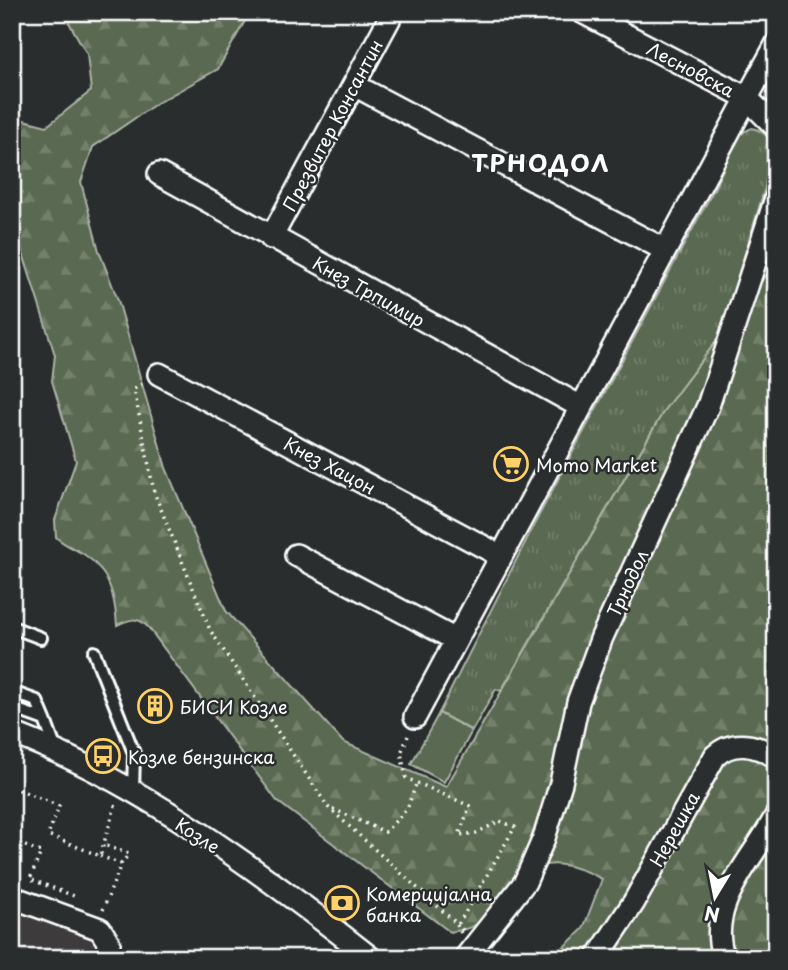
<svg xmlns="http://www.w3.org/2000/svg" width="788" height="970" font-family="'Playpen Sans',sans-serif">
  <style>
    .built { fill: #3e3b3a }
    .grass { fill: url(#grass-tufts); stroke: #acb4a8; stroke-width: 2 }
    .forest { fill: url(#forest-firs); stroke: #acb4a8; stroke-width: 2 }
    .pitch { fill: #5a6951; stroke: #acb4a8; stroke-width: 2 }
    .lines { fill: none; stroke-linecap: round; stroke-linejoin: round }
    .service-casing { stroke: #fff; stroke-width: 16 }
    .minor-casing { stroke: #fff; stroke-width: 26 }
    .path { stroke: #fff; stroke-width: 3.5; stroke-dasharray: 2 5; stroke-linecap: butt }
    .service { stroke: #2a2d2e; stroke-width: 10 }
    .minor { stroke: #2a2d2e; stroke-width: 21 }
    .labels { text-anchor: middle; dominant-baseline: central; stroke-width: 5; stroke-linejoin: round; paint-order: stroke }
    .street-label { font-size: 18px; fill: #fff; stroke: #2a2d2e }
    .poi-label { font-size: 18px; fill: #fff; stroke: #2a2d2e; text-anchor: start }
    .district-label { font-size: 24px; font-weight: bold; letter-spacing: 2px; fill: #fff; stroke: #2a2d2e }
  </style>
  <defs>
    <pattern id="grass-tufts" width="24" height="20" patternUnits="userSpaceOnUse" patternTransform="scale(1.75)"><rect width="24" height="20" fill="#5a6951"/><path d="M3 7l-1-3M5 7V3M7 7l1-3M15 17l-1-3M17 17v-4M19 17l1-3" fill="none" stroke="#73806b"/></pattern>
    <pattern id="forest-firs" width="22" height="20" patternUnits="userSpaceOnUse" patternTransform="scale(1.75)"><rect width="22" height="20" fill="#5a6951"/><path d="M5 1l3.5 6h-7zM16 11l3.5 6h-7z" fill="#73806b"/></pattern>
  </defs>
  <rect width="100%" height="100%" fill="#2a2d2e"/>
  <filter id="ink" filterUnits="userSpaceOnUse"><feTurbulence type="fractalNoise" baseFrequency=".0143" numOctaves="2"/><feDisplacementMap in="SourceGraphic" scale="14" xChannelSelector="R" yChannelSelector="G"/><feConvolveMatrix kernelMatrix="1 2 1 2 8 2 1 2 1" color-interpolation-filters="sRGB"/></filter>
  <g filter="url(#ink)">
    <!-- built -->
    <path class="built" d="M 12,908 L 87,933 L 96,947 L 94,958 L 12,958 Z"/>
    <!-- grass -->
    <path class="grass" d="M 752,128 C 769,132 773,144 773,161 L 720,336 L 665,409 L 501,691 L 496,689 L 472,731 L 439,713 L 538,517 L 714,189 L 739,134 Z"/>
    <!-- forest -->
    <path class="forest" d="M 63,12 L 250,12 L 218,69 L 157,103 L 93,147 L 81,182 L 99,251 L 118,300 L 166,468 L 226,611 L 343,742 L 446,787 L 665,409 L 770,270 L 776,256 L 776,958 L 552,958 L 583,929 L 602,879 C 503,828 526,925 450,932 L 277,801 L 148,627 C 137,616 130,619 117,625 C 115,597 110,572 85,555 C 75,548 65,546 56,537 L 55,520 L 76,461 L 52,381 L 55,355 L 12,219 L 12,117 L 47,126 L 91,91 L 87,54 Z"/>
    <!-- pitch -->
    <path class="pitch" d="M 439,713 L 472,731 L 444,782 L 411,764 Z"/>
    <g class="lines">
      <!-- service casing -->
      <g class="service-casing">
        <path id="service" d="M 12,627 L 41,638
          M 94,652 L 134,753 L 133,792
          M 12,692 L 37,701 L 45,720
          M 12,708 L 45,720 L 56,750"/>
      </g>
      <!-- minor casing -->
      <g class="minor-casing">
        <path id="minor" d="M 582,12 L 747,98 L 776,45
          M 354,85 L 665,250
          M 159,174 L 581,407
          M 271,238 L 393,12
          M 159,374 L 501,556
          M 296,555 L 456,640
          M 415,717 L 747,98 L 776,127
          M 12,733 C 139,781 264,874 371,958
          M 12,897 L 100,929 L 109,943 L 106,958
          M 465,958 L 525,882 L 544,838 L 561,783 L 578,702 L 602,637 L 708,406 L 776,198
          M 597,958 L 634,902 L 715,756 C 733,739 757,745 776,757
          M 724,958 C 704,906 753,860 776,816"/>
      </g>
      <!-- path -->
      <path class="path" d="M 142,384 L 134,389 L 154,492 L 210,630 L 328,807 L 456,923 L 461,933
        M 408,736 L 401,753 L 406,778 L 470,806 L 459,835 L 476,833 L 500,821 L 515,827 L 459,923 L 463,931
        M 12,787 L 59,806 L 48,835 L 100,856 L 116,803
        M 333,809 L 385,832 L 407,809 L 417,782
        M 12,841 L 41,852 L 30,879 L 74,896
        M 100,856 L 121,864
        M 103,910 L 121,864 L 129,854 L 104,845"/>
      <!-- service -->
      <use href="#service" class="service"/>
      <!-- minor -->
      <use href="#minor" class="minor"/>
    </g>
  </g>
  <!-- icons -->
  <defs>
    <g id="supermarket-ring" transform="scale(1.75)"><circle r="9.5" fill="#2a2d2e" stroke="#ffd166" stroke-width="1.5"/><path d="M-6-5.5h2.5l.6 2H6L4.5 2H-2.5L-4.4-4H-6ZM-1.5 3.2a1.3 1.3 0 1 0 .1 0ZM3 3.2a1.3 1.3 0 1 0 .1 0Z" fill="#ffd166"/></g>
    <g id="building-ring" transform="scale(1.75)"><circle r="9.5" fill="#2a2d2e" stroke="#ffd166" stroke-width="1.5"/><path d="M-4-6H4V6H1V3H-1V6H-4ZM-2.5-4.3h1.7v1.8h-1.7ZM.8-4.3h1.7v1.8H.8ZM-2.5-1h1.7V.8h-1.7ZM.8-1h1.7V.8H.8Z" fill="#ffd166"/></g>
    <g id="bus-ring" transform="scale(1.75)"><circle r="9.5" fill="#2a2d2e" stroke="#ffd166" stroke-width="1.5"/><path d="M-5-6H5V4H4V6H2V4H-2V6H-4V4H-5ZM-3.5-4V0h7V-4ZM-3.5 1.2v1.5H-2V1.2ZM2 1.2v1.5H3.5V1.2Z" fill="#ffd166"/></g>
    <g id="bank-ring" transform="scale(1.75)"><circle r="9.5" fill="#2a2d2e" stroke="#ffd166" stroke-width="1.5"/><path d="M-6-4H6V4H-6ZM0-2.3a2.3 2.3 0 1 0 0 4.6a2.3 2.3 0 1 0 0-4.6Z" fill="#ffd166"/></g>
  </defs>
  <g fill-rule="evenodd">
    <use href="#supermarket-ring" x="511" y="464"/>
    <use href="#building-ring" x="155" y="706"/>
    <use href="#bus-ring" x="103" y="756"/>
    <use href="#bank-ring" x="342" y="903"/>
  </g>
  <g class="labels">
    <!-- street labels -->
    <g class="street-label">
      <text transform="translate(691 69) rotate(28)">Лесновска</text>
      <text transform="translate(332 125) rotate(-62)">Презвитер Консантин</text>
      <text transform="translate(369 291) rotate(29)">Кнез Трпимир</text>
      <text transform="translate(330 465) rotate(28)">Кнез Хацон</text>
      <text transform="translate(627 583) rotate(-65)">Трнодол</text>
      <text transform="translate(674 829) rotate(-61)">Нерешка</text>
      <text transform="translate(198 835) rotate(33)">Козле</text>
    </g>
    <!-- poi labels -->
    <g class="poi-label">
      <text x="536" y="464">Momo Market</text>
      <text x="180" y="706">БИСИ Козле</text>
      <text x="128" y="756">Козле бензинска</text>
      <text x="366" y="893">Комерцијална<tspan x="366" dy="21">банка</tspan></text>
    </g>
    <!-- district labels -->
    <g class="district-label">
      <text x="541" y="162">ТРНОДОЛ</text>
    </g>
  </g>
  <!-- margin -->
  <rect width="788" height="970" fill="none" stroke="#2a2d2e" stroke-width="42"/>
  <rect x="21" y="21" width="746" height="928" fill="none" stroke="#fff" stroke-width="2.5" filter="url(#ink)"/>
  <!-- north arrow -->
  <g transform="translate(715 897) rotate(190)" stroke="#2a2d2e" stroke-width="5" paint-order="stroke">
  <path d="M0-5L12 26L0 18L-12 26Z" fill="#ffffff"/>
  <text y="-10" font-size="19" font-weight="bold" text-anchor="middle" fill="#ffffff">N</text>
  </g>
</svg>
